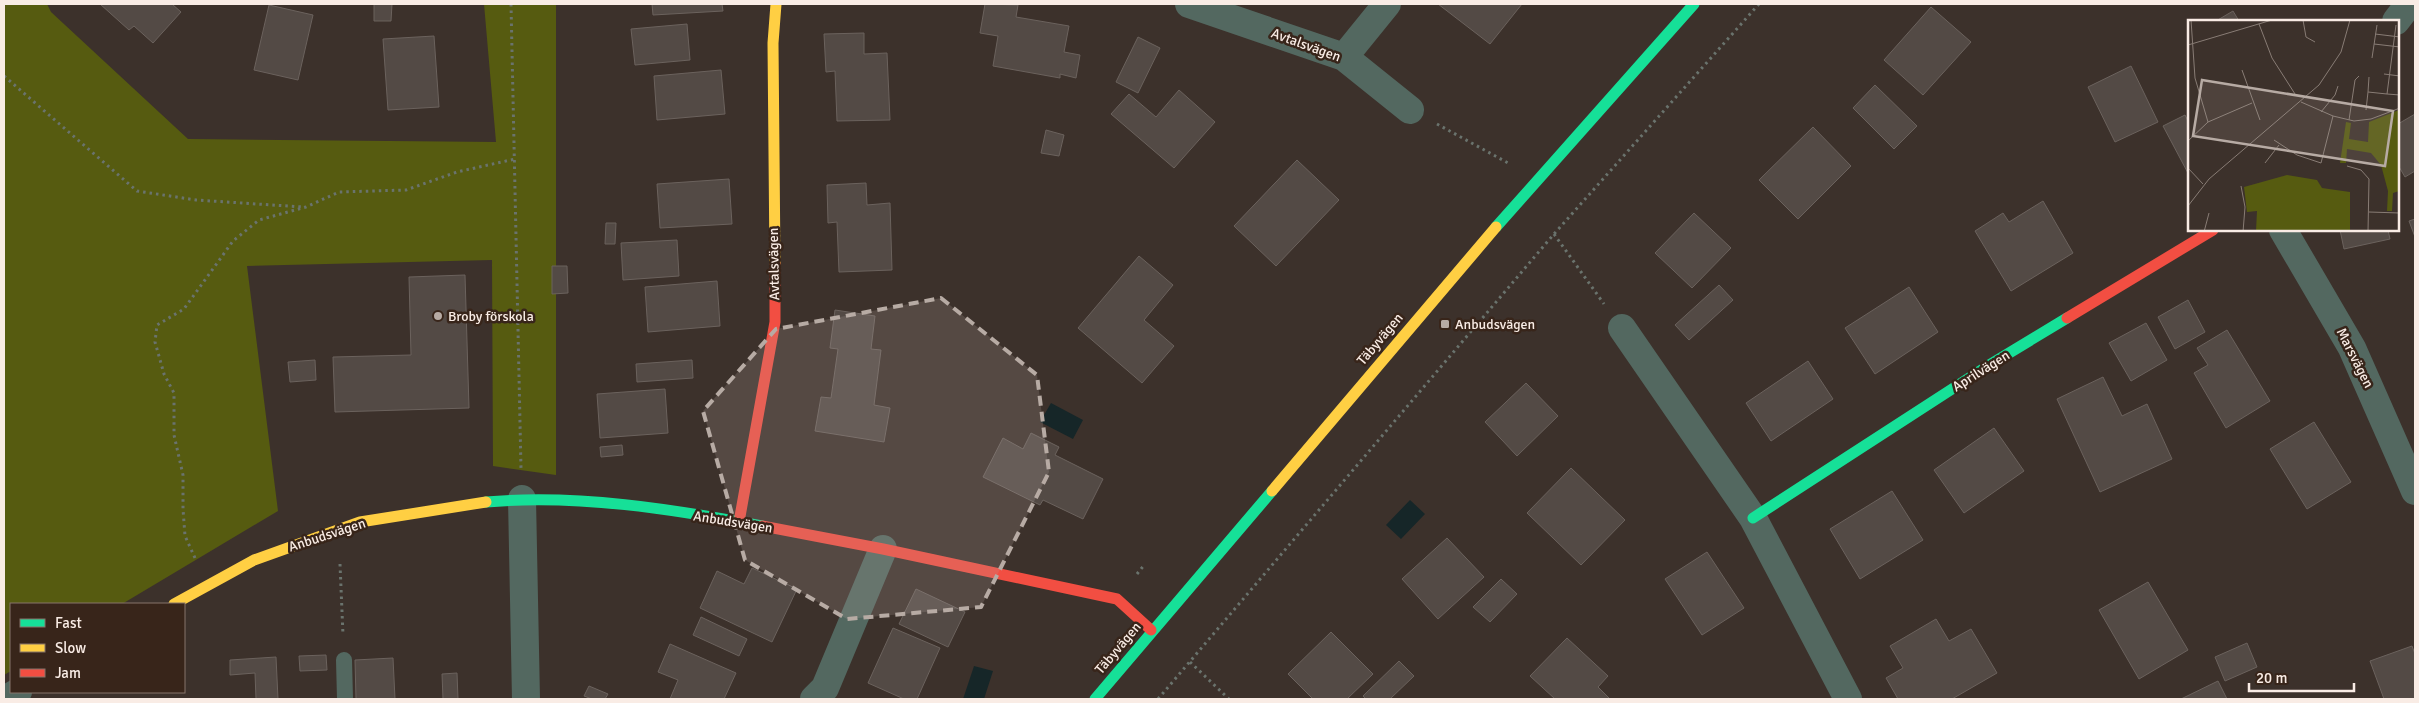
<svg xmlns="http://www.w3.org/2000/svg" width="2419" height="703" font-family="Signika,sans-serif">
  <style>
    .forest { fill: #565b10 }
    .water { fill: #162628 }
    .building { fill: #534a45; stroke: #6b625d }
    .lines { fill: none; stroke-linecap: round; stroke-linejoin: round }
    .path { stroke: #6a736d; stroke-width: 3; stroke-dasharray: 2.5 4; stroke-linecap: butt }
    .lane { stroke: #536860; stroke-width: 16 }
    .street { stroke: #536860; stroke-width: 28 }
    .fast { stroke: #16e098; stroke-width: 11 }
    .slow { stroke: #ffcf43; stroke-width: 11 }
    .jam { stroke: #f24e42; stroke-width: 11 }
    .marked { fill: #b7aba4; fill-opacity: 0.2; stroke: #b7aba4; stroke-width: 4; stroke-dasharray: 10 6; stroke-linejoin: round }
    .poi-dot { fill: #b7aba4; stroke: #38251a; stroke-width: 2 }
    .labels { text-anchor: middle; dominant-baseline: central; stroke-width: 5; stroke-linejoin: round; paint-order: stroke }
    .street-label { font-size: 14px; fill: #f9ece5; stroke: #38251a }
    .poi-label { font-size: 14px; fill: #f9ece5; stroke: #38251a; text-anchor: start }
    .inset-road { fill: none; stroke: #887c75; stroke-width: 1 }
    .view { fill: #b7aba4; fill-opacity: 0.15; stroke: #b7aba4; stroke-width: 2.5 }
    .inset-edge { fill: none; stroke: #f9ece5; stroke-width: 2.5 }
  </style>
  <rect width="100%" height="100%" fill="#3c312b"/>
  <!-- forest -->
  <path class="forest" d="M 4,4 L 47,4 L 51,12 L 188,139 L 496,142 L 484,4 L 556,4 L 556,475 L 493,466 L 492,260 L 247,266 L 278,511 L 122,604 L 11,604 L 11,671 L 4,675 Z"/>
  <!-- water -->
  <path class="water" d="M 1051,403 L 1083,420 L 1073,439 L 1040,422 Z
    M 1410,500 L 1425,514 L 1401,539 L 1386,525 Z
    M 974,666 L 993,671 L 984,699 L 963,699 Z"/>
  <!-- building -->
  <path class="building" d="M 100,4 L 172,4 L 181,12 L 153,43 L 134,26 L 129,30 Z
    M 374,4 L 392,4 L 391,21 L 374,21 Z
    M 652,4 L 722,4 L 723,11 L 653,15 Z
    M 985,4 L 1018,5 L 1016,17 L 1069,26 L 1064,52 L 1080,55 L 1076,78 L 1060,74 L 1060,78 L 993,66 L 998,36 L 980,33 Z
    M 1438,4 L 1522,4 L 1490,44 Z
    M 269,5 L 313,15 L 298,80 L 254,70 Z
    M 1931,7 L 1971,42 L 1923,95 L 1884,60 Z
    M 2233,11 L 2239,21 L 2216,21 Z
    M 687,24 L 690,60 L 635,65 L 631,29 Z
    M 864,33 L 864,54 L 887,53 L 890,120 L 837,121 L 835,71 L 826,72 L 824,34 Z
    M 434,36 L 439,107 L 388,110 L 383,39 Z
    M 1138,37 L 1160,48 L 1138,93 L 1116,82 Z
    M 2131,66 L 2158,122 L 2115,142 L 2088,87 Z
    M 721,70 L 725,114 L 657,120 L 654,76 Z
    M 1875,85 L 1917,126 L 1894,149 L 1853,108 Z
    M 1179,90 L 1215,122 L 1174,168 L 1111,114 L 1129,94 L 1156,117 Z
    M 2415,114 L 2415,171 L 2405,177 L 2398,165 L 2398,124 Z
    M 2185,115 L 2189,123 L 2189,175 L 2163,126 Z
    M 1813,127 L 1851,166 L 1798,219 L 1759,180 Z
    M 1046,130 L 1064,135 L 1059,156 L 1041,153 Z
    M 1297,160 L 1339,200 L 1276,266 L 1234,226 Z
    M 729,179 L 732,224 L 660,228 L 657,184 Z
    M 866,183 L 867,205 L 890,203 L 892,270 L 839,272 L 837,222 L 828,223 L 827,185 Z
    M 2043,201 L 2073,253 L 2011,291 L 1975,231 L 2003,213 L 2009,222 Z
    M 1694,213 L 1731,248 L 1692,288 L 1655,253 Z
    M 2415,219 L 2415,237 L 2409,221 Z
    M 606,223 L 616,223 L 615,244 L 605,244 Z
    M 2340,230 L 2388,230 L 2390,239 L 2344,249 Z
    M 677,240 L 679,276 L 623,280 L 621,243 Z
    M 1139,256 L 1173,285 L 1144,320 L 1174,346 L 1142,383 L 1078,328 Z
    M 552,266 L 567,266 L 568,293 L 552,294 Z
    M 465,275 L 469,408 L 335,412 L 333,357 L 411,355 L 409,277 Z
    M 717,281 L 720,326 L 648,332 L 645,287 Z
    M 1719,285 L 1733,300 L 1689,340 L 1675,325 Z
    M 1909,287 L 1938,332 L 1875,374 L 1845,328 Z
    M 2188,300 L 2205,332 L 2175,349 L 2158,317 Z
    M 835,310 L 875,316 L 871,349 L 881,350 L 874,405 L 890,408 L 884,442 L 815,431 L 821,397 L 831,398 L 838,349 L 830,348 Z
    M 2146,323 L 2167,360 L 2131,381 L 2109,343 Z
    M 2227,330 L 2270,401 L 2226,428 L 2194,373 L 2208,365 L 2197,348 Z
    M 315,360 L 316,380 L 290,382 L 288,362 Z
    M 692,360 L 693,378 L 637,382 L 636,364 Z
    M 1808,361 L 1833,399 L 1771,441 L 1746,403 Z
    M 2103,377 L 2122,416 L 2147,404 L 2172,459 L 2100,492 L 2057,399 Z
    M 1526,383 L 1558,416 L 1517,456 L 1485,422 Z
    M 665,389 L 668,433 L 600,438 L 597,394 Z
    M 2314,422 L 2351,482 L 2307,509 L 2270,449 Z
    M 1994,428 L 2024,471 L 1964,513 L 1934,470 Z
    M 1031,433 L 1059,447 L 1055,455 L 1103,479 L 1083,519 L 1043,500 L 1040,505 L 983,477 L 1003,438 L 1023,449 Z
    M 622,445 L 623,455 L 601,457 L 600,447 Z
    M 1571,468 L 1625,520 L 1581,565 L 1527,513 Z
    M 1892,491 L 1923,540 L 1860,579 L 1830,529 Z
    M 1447,538 L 1484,577 L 1438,619 L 1402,579 Z
    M 1707,552 L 1744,608 L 1702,635 L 1665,579 Z
    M 752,568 L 797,589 L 772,642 L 700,608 L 717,571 L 744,584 Z
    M 1501,579 L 1517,594 L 1490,622 L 1473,607 Z
    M 2148,582 L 2188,650 L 2139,679 L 2099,610 Z
    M 916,589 L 965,612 L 948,647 L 899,624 Z
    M 701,617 L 747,639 L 739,656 L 693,635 Z
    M 1936,619 L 1949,641 L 1971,629 L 1997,673 L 1952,699 L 1898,699 L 1886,678 L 1903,668 L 1890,646 Z
    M 893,628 L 940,648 L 917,699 L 904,699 L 868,683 Z
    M 1331,632 L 1373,674 L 1347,699 L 1313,699 L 1288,674 Z
    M 1567,638 L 1608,676 L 1598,687 L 1610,699 L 1555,699 L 1530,676 Z
    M 2247,643 L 2257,667 L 2225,681 L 2215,657 Z
    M 670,644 L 736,673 L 724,699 L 670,699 L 678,680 L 658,672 Z
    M 2412,646 L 2415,654 L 2415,699 L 2384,699 L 2370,661 Z
    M 326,655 L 327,670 L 300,671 L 299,656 Z
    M 276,657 L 278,699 L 256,699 L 255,673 L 230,675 L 230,660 Z
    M 393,658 L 395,699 L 356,699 L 355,660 Z
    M 1399,661 L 1414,676 L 1390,699 L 1366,699 L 1363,696 Z
    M 457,673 L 458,699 L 443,699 L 442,674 Z
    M 2218,681 L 2227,699 L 2181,699 Z
    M 589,686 L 608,694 L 605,699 L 592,699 L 584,696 Z"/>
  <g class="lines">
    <!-- path -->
    <path class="path" d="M 511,4 L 521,469
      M 4,76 L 137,191 L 196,200 L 303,207
      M 1437,124 L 1508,163
      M 1554,234 L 1604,304
      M 195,558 L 185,536 L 183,509 L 183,475 L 174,435 L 174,393 L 164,374 L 155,342 L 157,325 L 184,309 L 233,241 L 259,220 L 306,207 L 339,192 L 406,190 L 457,172 L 515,159
      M 340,564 L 343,635
      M 1137,574 L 1145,564
      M 1190,662 L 1229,699
      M 1158,699 L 1554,234 L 1759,4"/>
    <!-- lane -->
    <path class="lane" d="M 344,660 L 345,699"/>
    <!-- street -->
    <path class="street" d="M 1189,4 L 1344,57 L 1410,110
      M 2396,21 L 2409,4
      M 1344,57 L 1387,4
      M 2283,230 L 2352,348 L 2415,491
      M 1622,328 L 1753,518 L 1848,699
      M 522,499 L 526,699
      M 6,699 L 18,692
      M 814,699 L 825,688 L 883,549"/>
    <!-- fast -->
    <path class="fast" d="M 1496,227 L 1694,4
      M 486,502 C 578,494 672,509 762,526
      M 1753,518 L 1986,367 L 2067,318
      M 1095,699 L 1272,491"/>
    <!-- slow -->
    <path class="slow" d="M 775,264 L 773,43 L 776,4
      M 1272,491 L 1496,227
      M 174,604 L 254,560 L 360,522 L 486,502"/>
    <!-- jam -->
    <path class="jam" d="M 2067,318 L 2213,230
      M 739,522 L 775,322 L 775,264
      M 762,526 L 883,549 L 1117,599 L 1151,630"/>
  </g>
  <!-- marked area -->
  <path class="marked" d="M 941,298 L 1037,375 L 1049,472 L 981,607 L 847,619 L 745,560 L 703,411 L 776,329 Z"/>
  <!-- markers -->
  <g class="poi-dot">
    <circle cx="438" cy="316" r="5"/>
    <rect x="1440" y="319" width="10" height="10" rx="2.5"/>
  </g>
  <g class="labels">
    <!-- street labels -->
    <g class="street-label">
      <text transform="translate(1306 45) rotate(20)">Avtalsvägen</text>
      <text transform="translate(774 264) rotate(-91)">Avtalsvägen</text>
      <text transform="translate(1380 339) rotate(-50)">Täbyvägen</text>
      <text transform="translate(2355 358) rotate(63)">Marsvägen</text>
      <text transform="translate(1981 371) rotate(-32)">Aprilvägen</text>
      <text transform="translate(733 522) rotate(9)">Anbudsvägen</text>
      <text transform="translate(327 535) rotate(-18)">Anbudsvägen</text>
      <text transform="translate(1118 648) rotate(-50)">Täbyvägen</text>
    </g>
    <!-- poi labels -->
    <g class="poi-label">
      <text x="448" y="316">Broby förskola</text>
      <text x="1455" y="324">Anbudsvägen</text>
    </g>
  </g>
  <!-- overview -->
  <g transform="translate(2188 20)">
    <rect width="211" height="211" fill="#3c312b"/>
    <path d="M 211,90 L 211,171 L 205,173 L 204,191 L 199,191 L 200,171 L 193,145 L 183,133 L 159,129 L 158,143 L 152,143 L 158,102 L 163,103 L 161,119 L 180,122 L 181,102 ZM 99,155 L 129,160 L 134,168 L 162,172 L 162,211 L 68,211 L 69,191 L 59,192 L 56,167 Z" fill="#565b10"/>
    <path class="inset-road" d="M 3,0 L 7,58 L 20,102M 115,0 L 118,17 L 127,22M 71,4 L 84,38 L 107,74M 208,5 L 199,74 L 212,75M 187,14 L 212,17M 186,24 L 212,27M 0,25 L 84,0M 184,38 L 189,5M 54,50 L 72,100M 196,54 L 212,56M 180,72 L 181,57M 113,82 L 145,96 L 166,101 L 183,99 L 212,88M 178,90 L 180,72 L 199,74M 133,92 L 147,75 L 150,66M 161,100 L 167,60 L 171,56M 86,120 L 109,135 L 133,143 L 145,96M 0,121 L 20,102 L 64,83M 77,143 L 91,125M 159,146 L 173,150 L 181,159 L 180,212M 0,148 L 15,164M 53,166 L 57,187 L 55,212M 0,186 L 21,159 L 131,65 L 153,32 L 162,0M 181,192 L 212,193M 16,212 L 21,193"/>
    <path class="view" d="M 14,60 L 205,91 L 197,146 L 5,116 Z"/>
    <rect width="211" height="211" class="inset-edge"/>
  </g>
  <!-- border -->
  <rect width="2419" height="703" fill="none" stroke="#f9ece5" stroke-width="10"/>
  <!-- legend -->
  <rect x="10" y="603" width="175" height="90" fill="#38251a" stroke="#85756b"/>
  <rect x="20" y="619" width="25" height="8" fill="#16e098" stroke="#85756b"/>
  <text x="55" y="628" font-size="15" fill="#f9ece5">Fast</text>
  <rect x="20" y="644" width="25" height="8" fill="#ffcf43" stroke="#85756b"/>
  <text x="55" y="653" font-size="15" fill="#f9ece5">Slow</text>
  <rect x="20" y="669" width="25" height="8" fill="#f24e42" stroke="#85756b"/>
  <text x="55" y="678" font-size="15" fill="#f9ece5">Jam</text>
  <!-- scale -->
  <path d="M2249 683v8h105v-8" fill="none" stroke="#f9ece5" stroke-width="2.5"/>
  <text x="2256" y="683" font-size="15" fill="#f9ece5" stroke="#38251a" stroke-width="4" paint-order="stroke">20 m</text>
</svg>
